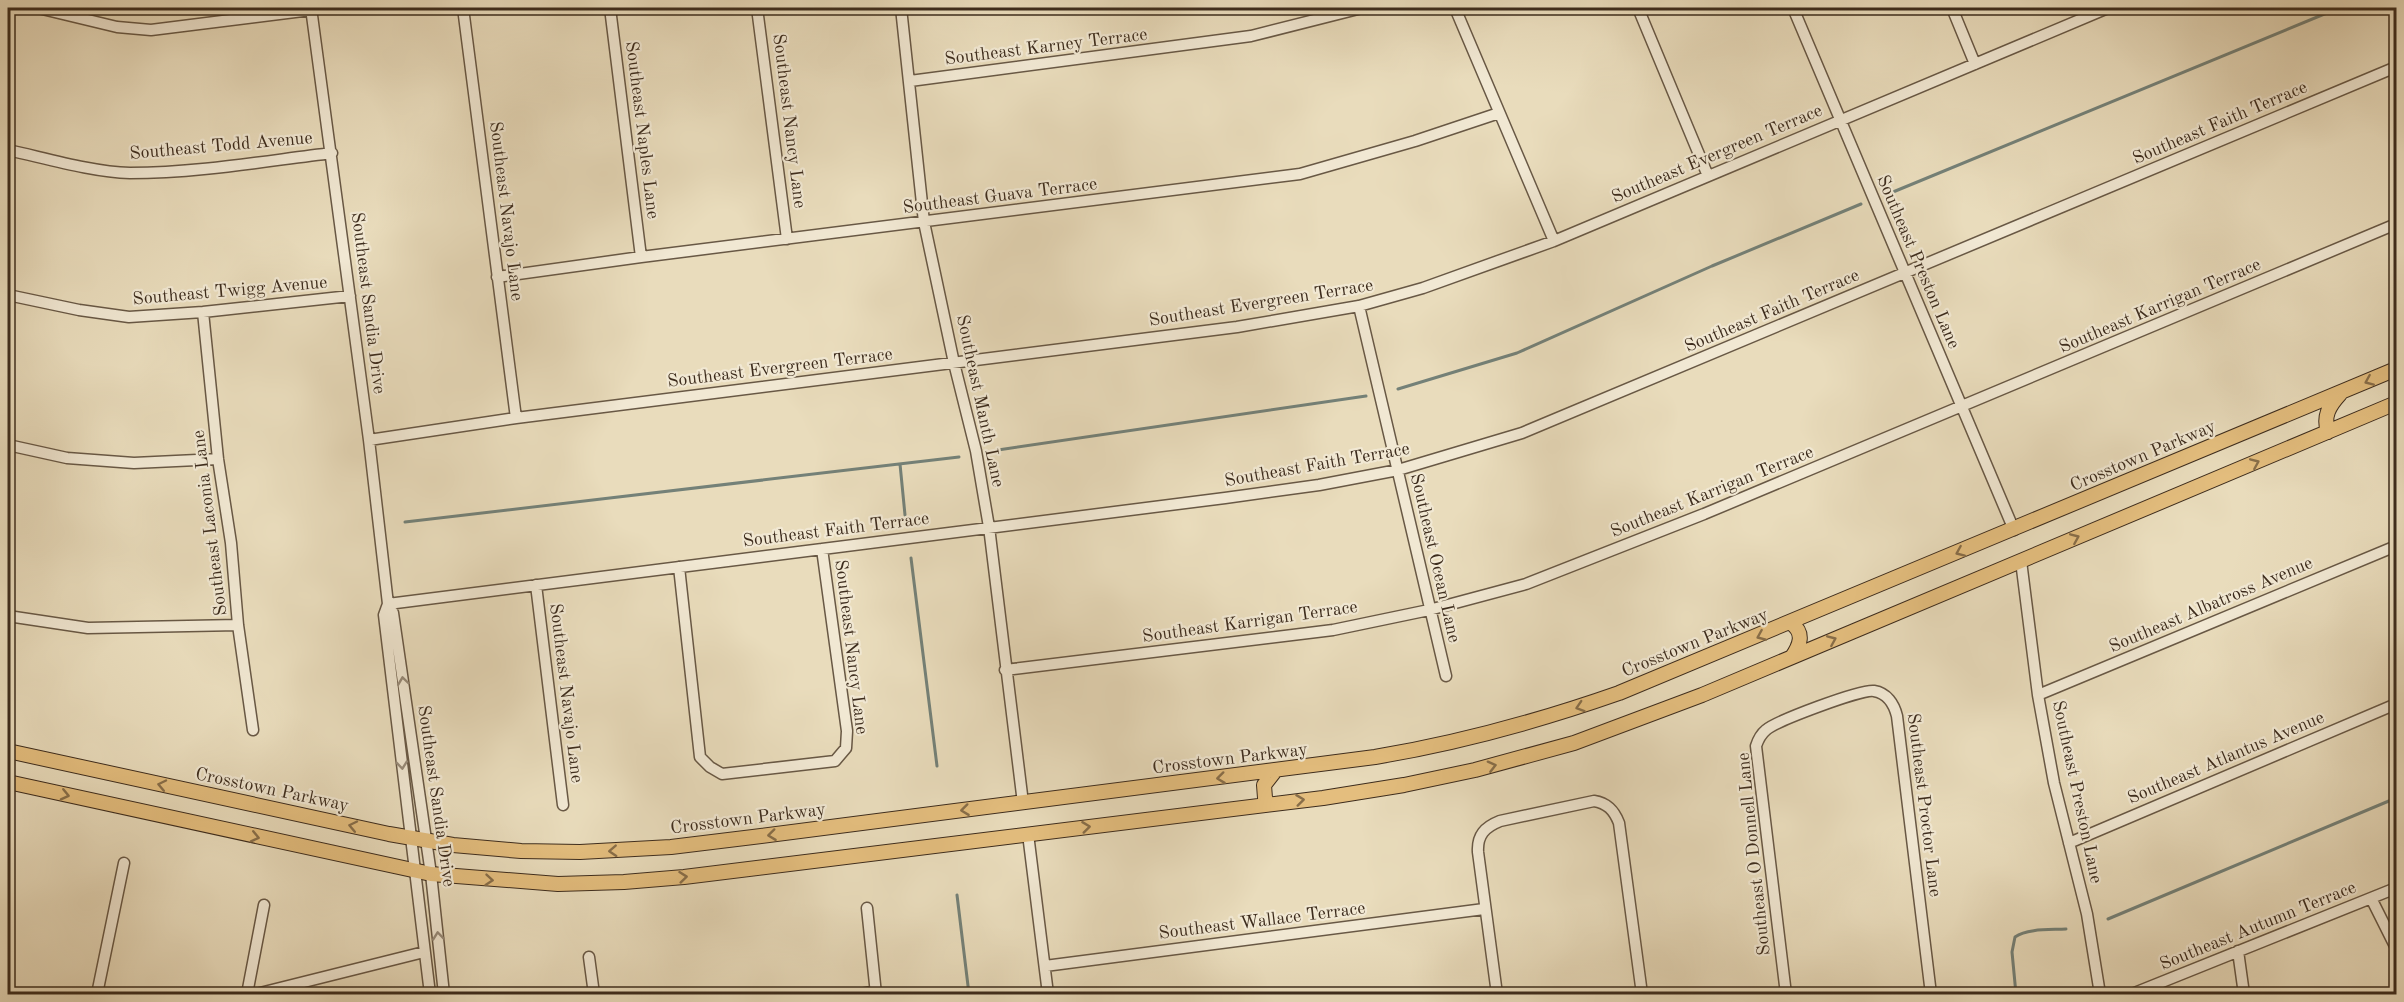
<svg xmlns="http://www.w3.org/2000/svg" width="2404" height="1002" font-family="'Old Standard TT',serif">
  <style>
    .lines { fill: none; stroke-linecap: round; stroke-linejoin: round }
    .stream { stroke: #748178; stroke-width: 3 }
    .minor-casing { stroke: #685845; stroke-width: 13 }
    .major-casing { stroke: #3d2c1d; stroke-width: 16 }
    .minor { stroke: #f1e8d3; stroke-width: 10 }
    .major { stroke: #e4be7e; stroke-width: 14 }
    .oneway { stroke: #886e49 }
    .oneway2 { stroke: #978a78 }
    .labels { text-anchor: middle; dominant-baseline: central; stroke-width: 4.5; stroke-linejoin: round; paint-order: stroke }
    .street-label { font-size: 18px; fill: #3d2c1d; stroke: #f1e8d3 }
  </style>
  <rect width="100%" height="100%" fill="#e9dcbc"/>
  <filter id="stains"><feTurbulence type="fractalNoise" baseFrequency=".00333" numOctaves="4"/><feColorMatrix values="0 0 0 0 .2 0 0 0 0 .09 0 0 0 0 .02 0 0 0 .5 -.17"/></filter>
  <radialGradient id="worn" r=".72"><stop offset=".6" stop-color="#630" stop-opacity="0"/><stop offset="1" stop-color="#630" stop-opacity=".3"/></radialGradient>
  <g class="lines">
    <!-- stream -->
    <path class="stream" d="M 1893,192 L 2339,8
      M 1398,389 L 1517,353 L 1712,266 L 1861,204
      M 998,450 L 1366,396
      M 900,464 L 905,515
      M 405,522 L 959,457
      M 911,558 L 937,766
      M 957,895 L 969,994
      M 2108,919 L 2396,798
      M 2016,994 L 2012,952 L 2015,937 C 2028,928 2051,930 2066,929"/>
    <!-- minor casing -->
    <g class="minor-casing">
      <path id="minor" d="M 38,8 L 117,27 L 151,30 L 311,10
        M 311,8 L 369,440 L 388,604 L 393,613 L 431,874 L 444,994
        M 463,8 L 516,418
        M 610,8 L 641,257
        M 757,8 L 787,239
        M 901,8 L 924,222 L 954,363 L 976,451 L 989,527 L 1023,803
        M 1455,8 L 1554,241
        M 1638,8 L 1708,176
        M 1793,8 L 2014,530
        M 1952,8 L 1975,64
        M 910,81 L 1251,36 L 1362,8
        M 8,150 C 45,158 92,172 130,173 C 197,173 265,161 332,153
        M 497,277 L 641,257 L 1300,174 L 1415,141 L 1499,113
        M 8,295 L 79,310 L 129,317 L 203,312 L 350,296
        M 1359,306 L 1446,676
        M 203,312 L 218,459 L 231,543 L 238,625 L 253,730
        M 369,440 L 516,418 L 1237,327 L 1359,306 L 1423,288 L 1554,241 L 2108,8
        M 8,445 L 67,458 L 134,463 L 218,459
        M 2021,561 L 2038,695 L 2054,783 L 2087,914 L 2100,994
        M 679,567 L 700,757 L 710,767 L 722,774 L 835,761 L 846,748 L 847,731 L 822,549
        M 536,585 L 563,805
        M 388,604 L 1225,498 L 1319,485 L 1398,470 L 1522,433 L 2396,67
        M 388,604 L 384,615 L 430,994
        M 8,616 L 88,628 L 238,625
        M 1005,670 L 1333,630 L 1429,610 L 1526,584 L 1704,514 L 2396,224
        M 2038,695 L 2396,546
        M 1028,834 L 1048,994
        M 2069,843 L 2396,704
        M 2371,898 L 2396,948
        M 867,908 L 876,994
        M 2238,951 L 2244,994
        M 589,957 L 594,994
        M 1045,966 L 1484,909
        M 97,994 L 124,863
        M 247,994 L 264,905
        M 256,994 L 424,952
        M 860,994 L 875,991
        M 1497,994 L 1478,852 C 1477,835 1485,827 1500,821 L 1594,801 C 1607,803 1614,810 1619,823 L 1642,994
        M 1786,994 L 1756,746 C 1758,740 1761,734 1766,730 C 1776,721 1861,689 1874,691 C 1887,693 1894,704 1897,716 L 1931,994
        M 2132,994 L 2396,888"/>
    </g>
    <!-- major casing -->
    <g class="major-casing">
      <path id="major" d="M 2328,432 C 2323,416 2329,406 2340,394
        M 1791,623 C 1805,633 1800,645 1792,657
        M 8,751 L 389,834 L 453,845 L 521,851 L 580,852 L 671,847 L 753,837 L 1375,757 C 1459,743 1539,721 1619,693 L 2396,369
        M 8,782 L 431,874 L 558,884 L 624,882 L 684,877 L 1323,798 L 1404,785 L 1475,770 L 1574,743 L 1702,695 L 2396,403
        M 1268,804 L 1265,798 L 1264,785 L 1275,771"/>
    </g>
    <!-- minor -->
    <use href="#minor" class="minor"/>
    <!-- major -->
    <use href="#major" class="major"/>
  </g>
  <!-- one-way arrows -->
  <defs><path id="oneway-chevron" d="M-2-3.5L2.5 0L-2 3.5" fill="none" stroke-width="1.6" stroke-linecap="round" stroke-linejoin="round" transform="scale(1.5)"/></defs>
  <g class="oneway">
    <use href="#oneway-chevron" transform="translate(2369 381) rotate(157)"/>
    <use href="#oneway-chevron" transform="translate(2255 463) rotate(-23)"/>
    <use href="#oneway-chevron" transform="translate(2075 538) rotate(-23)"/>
    <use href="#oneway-chevron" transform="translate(1960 552) rotate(157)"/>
    <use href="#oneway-chevron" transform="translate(1761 636) rotate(157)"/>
    <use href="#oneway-chevron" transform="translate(1832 640) rotate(-23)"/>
    <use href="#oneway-chevron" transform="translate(1580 707) rotate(162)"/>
    <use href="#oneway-chevron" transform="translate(1492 766) rotate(-14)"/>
    <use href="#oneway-chevron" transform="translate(1221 778) rotate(173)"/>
    <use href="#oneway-chevron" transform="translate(162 785) rotate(-168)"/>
    <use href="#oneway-chevron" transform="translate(65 795) rotate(13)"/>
    <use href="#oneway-chevron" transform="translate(1300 800) rotate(-7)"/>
    <use href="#oneway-chevron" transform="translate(965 810) rotate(173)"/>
    <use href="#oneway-chevron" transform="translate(353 826) rotate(-168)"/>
    <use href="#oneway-chevron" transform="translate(1086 827) rotate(-7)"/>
    <use href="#oneway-chevron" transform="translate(772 835) rotate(173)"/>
    <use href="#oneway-chevron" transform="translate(255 837) rotate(13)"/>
    <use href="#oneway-chevron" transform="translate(613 851) rotate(177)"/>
    <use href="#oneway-chevron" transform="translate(683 877) rotate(-6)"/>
    <use href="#oneway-chevron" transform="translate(489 880) rotate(5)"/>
  </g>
  <g class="oneway2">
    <use href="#oneway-chevron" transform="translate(403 681) rotate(-98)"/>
    <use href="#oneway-chevron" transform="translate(402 765) rotate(84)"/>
    <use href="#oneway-chevron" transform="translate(438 936) rotate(-96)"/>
  </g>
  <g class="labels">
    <!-- street labels -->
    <g class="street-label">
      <text transform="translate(1046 47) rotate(-7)">Southeast Karney Terrace</text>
      <text transform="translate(789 121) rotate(83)">Southeast Nancy Lane</text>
      <text transform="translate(2220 123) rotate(-23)">Southeast Faith Terrace</text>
      <text transform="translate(642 130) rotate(83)">Southeast Naples Lane</text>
      <text transform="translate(221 146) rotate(-5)">Southeast Todd Avenue</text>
      <text transform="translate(1717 154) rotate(-23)">Southeast Evergreen Terrace</text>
      <text transform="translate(1000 196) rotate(-7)">Southeast Guava Terrace</text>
      <text transform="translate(506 211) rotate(83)">Southeast Navajo Lane</text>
      <text transform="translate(1918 262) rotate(67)">Southeast Preston Lane</text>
      <text transform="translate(230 291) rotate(-5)">Southeast Twigg Avenue</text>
      <text transform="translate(368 303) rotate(83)">Southeast Sandia Drive</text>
      <text transform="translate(1261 303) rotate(-9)">Southeast Evergreen Terrace</text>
      <text transform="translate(2160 306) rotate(-23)">Southeast Karrigan Terrace</text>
      <text transform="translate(1772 311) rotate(-23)">Southeast Faith Terrace</text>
      <text transform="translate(780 368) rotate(-7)">Southeast Evergreen Terrace</text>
      <text transform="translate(980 401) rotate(78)">Southeast Manth Lane</text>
      <text transform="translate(2143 456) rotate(-23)">Crosstown Parkway</text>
      <text transform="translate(1317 465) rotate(-10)">Southeast Faith Terrace</text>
      <text transform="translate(1712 492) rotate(-22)">Southeast Karrigan Terrace</text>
      <text transform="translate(210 523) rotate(-97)">Southeast Laconia Lane</text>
      <text transform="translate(836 530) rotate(-7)">Southeast Faith Terrace</text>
      <text transform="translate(1435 558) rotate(77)">Southeast Ocean Lane</text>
      <text transform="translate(2211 605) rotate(-23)">Southeast Albatross Avenue</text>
      <text transform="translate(1250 622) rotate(-8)">Southeast Karrigan Terrace</text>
      <text transform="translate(1695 643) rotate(-22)">Crosstown Parkway</text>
      <text transform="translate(851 647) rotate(83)">Southeast Nancy Lane</text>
      <text transform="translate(566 693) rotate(83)">Southeast Navajo Lane</text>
      <text transform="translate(2226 758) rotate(-23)">Southeast Atlantus Avenue</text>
      <text transform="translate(1230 759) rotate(-7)">Crosstown Parkway</text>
      <text transform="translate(272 790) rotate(12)">Crosstown Parkway</text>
      <text transform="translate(2077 792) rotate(78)">Southeast Preston Lane</text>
      <text transform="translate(436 796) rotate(82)">Southeast Sandia Drive</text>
      <text transform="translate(1924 805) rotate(83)">Southeast Proctor Lane</text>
      <text transform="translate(748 819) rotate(-7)">Crosstown Parkway</text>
      <text transform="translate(1754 854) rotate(-96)">Southeast O Donnell Lane</text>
      <text transform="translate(1262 921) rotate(-7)">Southeast Wallace Terrace</text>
      <text transform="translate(2258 926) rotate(-22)">Southeast Autumn Terrace</text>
    </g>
  </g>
  <!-- margin -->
  <rect width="2404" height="1002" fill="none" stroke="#e9dcbc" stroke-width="30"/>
  <rect x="9" y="9" width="2386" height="984" fill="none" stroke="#3d2c1d" stroke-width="3"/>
  <rect x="15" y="15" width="2374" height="972" fill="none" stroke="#3d2c1d" stroke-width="1.5"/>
  <rect width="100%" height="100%" filter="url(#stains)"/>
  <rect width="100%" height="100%" fill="url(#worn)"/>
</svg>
